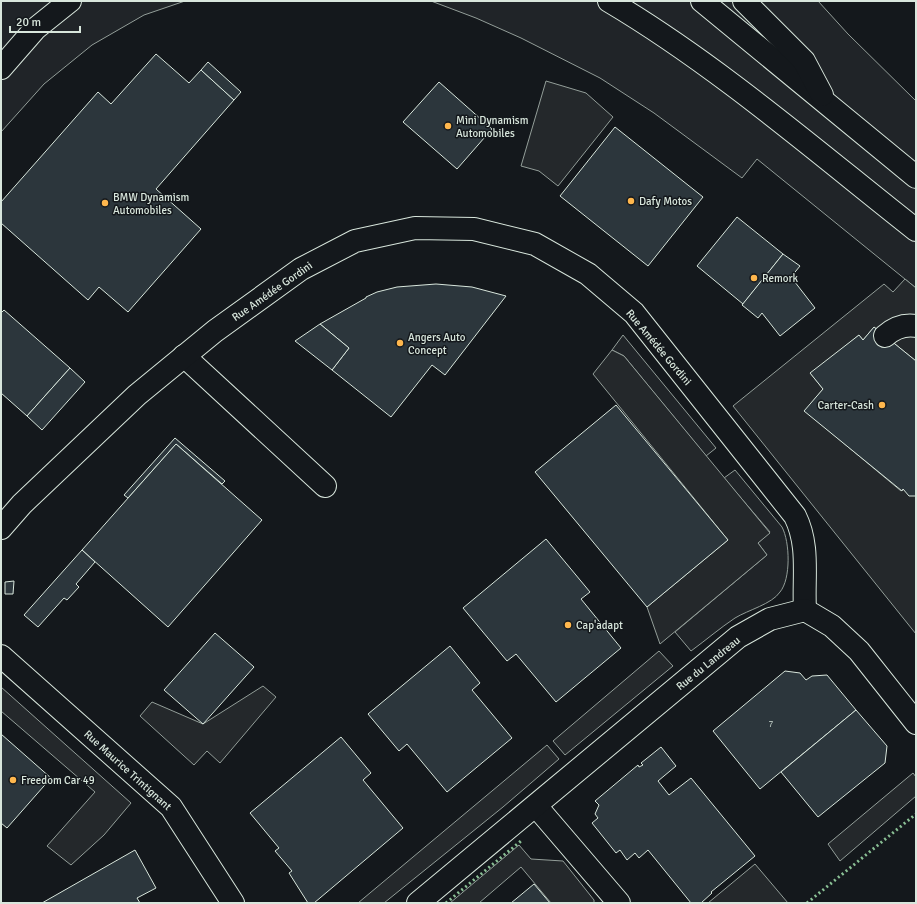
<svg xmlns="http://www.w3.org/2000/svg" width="917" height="904" font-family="Signika,sans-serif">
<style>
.green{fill:#202428;stroke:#939e99}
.parking{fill:#24282b;stroke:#939e99}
.building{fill:#2c363c;stroke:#d8e6dc}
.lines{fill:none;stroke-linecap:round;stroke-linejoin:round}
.minor-casing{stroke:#d8e6dc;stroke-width:24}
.highway-casing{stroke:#d8e6dc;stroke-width:24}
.minor{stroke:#14181c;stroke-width:22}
.highway{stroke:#14181c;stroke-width:22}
.hedge{stroke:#8ac095;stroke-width:3;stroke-dasharray:2 3;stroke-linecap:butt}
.poi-dot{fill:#ffb74d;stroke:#14181c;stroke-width:1.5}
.labels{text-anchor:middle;stroke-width:3;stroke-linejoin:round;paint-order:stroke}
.number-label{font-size:9px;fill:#adbab4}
.poi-label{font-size:11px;fill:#d8e6dc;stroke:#14181c;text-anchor:start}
.street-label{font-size:11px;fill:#d8e6dc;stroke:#14181c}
</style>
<rect width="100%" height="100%" fill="#14181c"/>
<!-- green -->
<g class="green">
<polygon points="1,1 185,1 144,15 92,45 44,84 1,132"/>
<polygon points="431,1 818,1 848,34 916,101 916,288 757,159 742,178 654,113 600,78 521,38 476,18"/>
<polygon points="623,335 716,448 706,456 624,356 612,350"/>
<path d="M735 470 782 527C790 542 791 579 780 592 772 604 748 610 735 618 720 628 706 640 691 651L675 632 767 555 758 543 770 532 724 478Z"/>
</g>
<!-- parking -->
<g class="parking">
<polygon points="546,81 586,93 613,117 558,186 539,171 521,166"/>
<polygon points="905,279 916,288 916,361 874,327 863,340 859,335 811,374 823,389 805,411 901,491 903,489 916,496 916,634 733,406 884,284 893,292"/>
<polygon points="612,350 624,356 770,533 758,543 767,555 660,644 647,607 728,540 593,374"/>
<polygon points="659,651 673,666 565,755 553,741"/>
<polygon points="263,686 276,697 220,763 207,751 194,765 140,716 152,702 203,724"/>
<polygon points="1,687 131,803 104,835 71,865 47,846 95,792 1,711"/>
<polygon points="547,745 559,759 503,807 384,903 358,903"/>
<polygon points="913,773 916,777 916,796 840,861 828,844"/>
<polygon points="519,845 531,859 563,861 594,900 594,903 551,903 521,867 479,903 450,903"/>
<polygon points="755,864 788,903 708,903"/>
</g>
<!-- building -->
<g class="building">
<polygon points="156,54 189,83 201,70 234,100 156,189 201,229 128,312 99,287 88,300 1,223 1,202 98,92 111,104"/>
<polygon points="208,62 241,92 234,100 201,70"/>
<polygon points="439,82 492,129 457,169 403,122"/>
<polygon points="615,127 703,197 648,266 560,196"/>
<polygon points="737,217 783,254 743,304 697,266"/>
<polygon points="783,254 800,266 791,277 815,308 780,336 762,313 758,318 742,305"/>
<polygon points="436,284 472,287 506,296 445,375 432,365 391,417 332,370 349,348 320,324 366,298 366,297 377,292 397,287"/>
<polygon points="4,310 70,368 27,416 1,393 1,313"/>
<polygon points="320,324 349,348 332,370 295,341"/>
<polygon points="874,327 916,361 916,496 909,496 903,489 902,491 804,411 823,389 810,373 859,335 863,340"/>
<polygon points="70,368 85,382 42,430 27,416"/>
<polygon points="616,405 728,540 647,607 535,472"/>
<polygon points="175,438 225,481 222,484 176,444 128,498 124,495"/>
<polygon points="176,444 262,520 168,627 82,550"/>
<polygon points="546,539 590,592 581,599 621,648 556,702 516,654 507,661 463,608"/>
<polygon points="82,550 95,562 76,584 79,587 67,600 64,598 38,627 24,615"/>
<polygon points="14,581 13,594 5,594 5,582"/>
<polygon points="215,633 254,667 203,724 164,690"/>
<polygon points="450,646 480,683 472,690 512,738 447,792 407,744 399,751 368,714"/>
<polygon points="785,671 800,673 806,680 812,676 827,675 856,710 760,789 713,731"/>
<polygon points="856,710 887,746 885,763 818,817 781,772"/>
<polygon points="1,734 51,778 7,828 1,823"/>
<polygon points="341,737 371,773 363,780 403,828 314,903 308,903 289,873 292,871 275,851 279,848 250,813"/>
<polygon points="661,747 676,766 658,781 669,795 691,778 755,856 711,892 712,893 701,903 691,903 648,850 639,858 635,853 627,860 620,850 616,853 592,823 598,818 595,814 599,805 595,801 638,765 639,767 643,765 641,763"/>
<polygon points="135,850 156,888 137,898 140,903 42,903"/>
<polygon points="534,884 550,903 511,903"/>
</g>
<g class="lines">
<defs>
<g id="minor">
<path d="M885 336C894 328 904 324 916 326"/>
<polyline points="184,356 325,486"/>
<path d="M1 528 22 504 137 395 215 331 301 269 355 241 415 228 474 229 535 244 588 274 634 313 795 516C810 546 803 578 805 610"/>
<polyline points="1,656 171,807 233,903"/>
<polyline points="536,806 619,903"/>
<polyline points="418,903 738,637 770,619 805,610 832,626 859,651 916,723"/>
</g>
<g id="highway">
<path d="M609 1C717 65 817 152 916 230"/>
<polyline points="702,1 916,177"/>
<polyline points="744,1 804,61 822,95"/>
<polyline points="1,68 35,29 70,1"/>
</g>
</defs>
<!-- minor casing -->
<use href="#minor" class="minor-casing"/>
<!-- highway casing -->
<use href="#highway" class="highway-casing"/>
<!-- minor -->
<use href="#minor" class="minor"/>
<!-- highway -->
<use href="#highway" class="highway"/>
<!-- hedge -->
<g class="hedge">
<polyline points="446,903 521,841"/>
<polyline points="807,903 916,814"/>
</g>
</g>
<!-- markers -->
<g class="poi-dot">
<circle cx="448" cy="126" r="4"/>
<circle cx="631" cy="201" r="4"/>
<circle cx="105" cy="203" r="4"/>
<circle cx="754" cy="278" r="4"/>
<circle cx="400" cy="343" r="4"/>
<circle cx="882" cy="405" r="4"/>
<circle cx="568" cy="625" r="4"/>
<circle cx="13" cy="780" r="4"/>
</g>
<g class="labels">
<!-- number labels -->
<g class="number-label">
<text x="771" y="727">7</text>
</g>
<!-- poi labels -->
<g class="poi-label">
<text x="456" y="124">Mini Dynamism<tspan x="456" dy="13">Automobiles</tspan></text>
<text x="113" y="201">BMW Dynamism<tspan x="113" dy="13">Automobiles</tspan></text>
<text x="639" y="205">Dafy Motos</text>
<text x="762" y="282">Remork</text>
<text x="408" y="341">Angers Auto<tspan x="408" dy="13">Concept</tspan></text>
<text x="874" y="409" text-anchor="end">Carter-Cash</text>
<text x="576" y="629">Cap'adapt</text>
<text x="21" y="784">Freedom Car 49</text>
</g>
<!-- street labels -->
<g class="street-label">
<text transform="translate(272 291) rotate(-35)" y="4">Rue Amédée Gordini</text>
<text transform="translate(659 347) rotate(50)" y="4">Rue Amédée Gordini</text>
<text transform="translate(708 663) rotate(-39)" y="4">Rue du Landreau</text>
<text transform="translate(128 770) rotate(42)" y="4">Rue Maurice Trintignant</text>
</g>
</g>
<!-- border -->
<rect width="917" height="904" fill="none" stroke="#d8e6dc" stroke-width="4"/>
<!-- scale -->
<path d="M10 26v6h70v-6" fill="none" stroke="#d8e6dc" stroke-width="2"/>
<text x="16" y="26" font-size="12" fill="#d8e6dc" stroke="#14181c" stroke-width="3" paint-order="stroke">20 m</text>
</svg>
